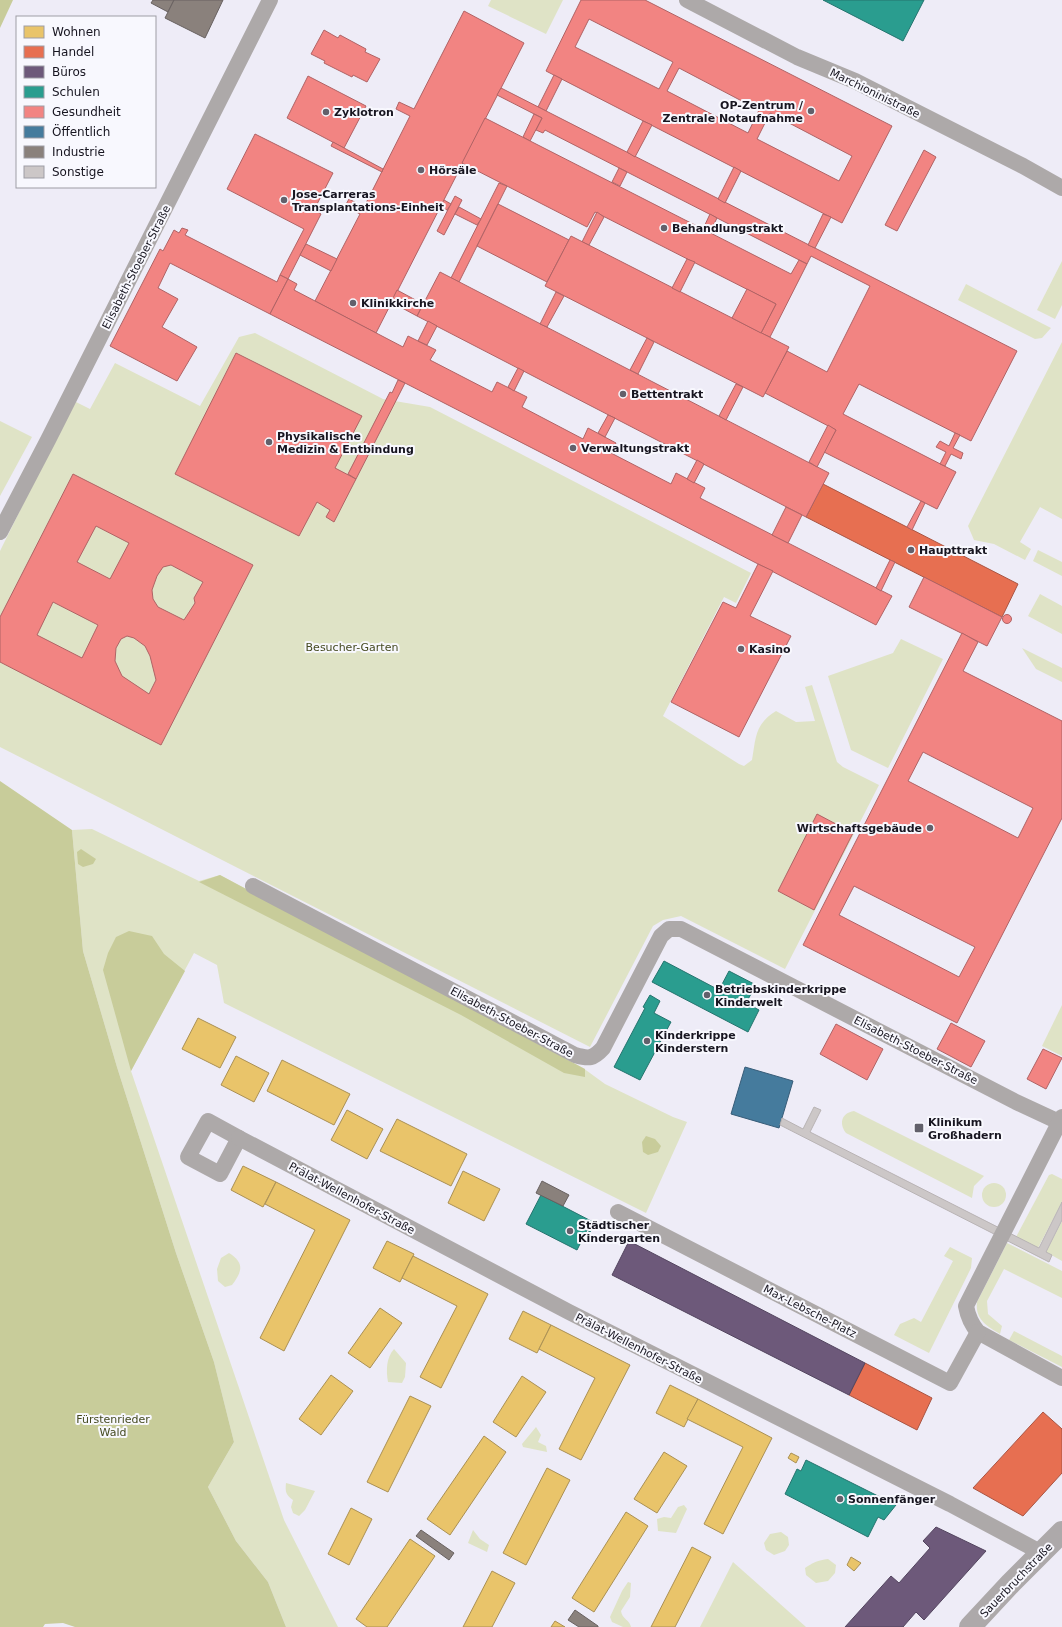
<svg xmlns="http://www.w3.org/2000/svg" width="1062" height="1627" font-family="'DejaVu Sans',sans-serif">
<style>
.green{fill:#dfe3c6}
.forest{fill:#c8cc9a}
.homes{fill:#e9c46a;stroke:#aa9054}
.shops{fill:#e76f51;stroke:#a95442}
.offices{fill:#6d597a;stroke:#53455f}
.schools{fill:#2a9d8f;stroke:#24746e}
.health{fill:#f28482;stroke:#b06365;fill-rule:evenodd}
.public{fill:#457b9d;stroke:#375c78}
.industry{fill:#8a817c;stroke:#686160}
.building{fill:#ccc7c7;stroke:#b8b3b4}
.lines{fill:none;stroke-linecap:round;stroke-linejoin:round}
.street{stroke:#ada9a9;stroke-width:16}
.secondary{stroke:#ada9aa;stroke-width:22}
.poi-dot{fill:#62606b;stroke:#f8f8fe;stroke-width:1.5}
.labels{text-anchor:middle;stroke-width:4;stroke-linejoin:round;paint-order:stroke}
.street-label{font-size:11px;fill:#171520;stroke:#f8f8fe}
.poi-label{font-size:11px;font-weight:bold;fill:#171520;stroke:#f8f8fe;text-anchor:start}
.park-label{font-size:11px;fill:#454a20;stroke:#f8f8fe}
</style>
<rect width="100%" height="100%" fill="#eeecf7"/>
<!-- green -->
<g class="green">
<polygon points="491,0 563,0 546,34 488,6"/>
<polygon points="1062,261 1062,305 1055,319 1037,310"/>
<polygon points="966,284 1051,328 1042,338 1035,339 958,300"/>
<path d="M255 333 383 399 430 407 751 573 736 603 724 597 663 716 739 764 744 766 752 760C756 737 755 724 776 711L796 722 815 721 805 687 812 685 837 762 843 767 879 785 785 969 681 916 663 920 653 926 590 1047 0 747V551L59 432 76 402 90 409 115 363 200 406 239 337Z"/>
<polygon points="1062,342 1062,519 1040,507 1020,542 1031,549 1025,560 994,544 974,540 968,526"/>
<polygon points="0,421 32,437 0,496"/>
<polygon points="1038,550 1062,562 1062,576 1033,561"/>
<polygon points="1040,594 1062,606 1062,634 1028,616"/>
<polygon points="901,639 943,659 888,768 851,750 828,676 893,653"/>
<polygon points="1022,648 1062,668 1062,682 1036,669"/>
<polygon points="92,829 199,881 220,875 583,1068 605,1084 673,1117 687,1122 646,1213 224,1003 217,965 194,953 131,1071 284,1520 338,1627 286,1627 268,1582 236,1541 208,1487 234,1442 214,1362 176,1253 117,1067 83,951 72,830"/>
<polygon points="1062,1005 1062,1056 1042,1046"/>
<path d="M854 1111 984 1176 974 1186 972 1198 846 1133C839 1124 841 1113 854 1111Z"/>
<polygon points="1052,1174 1062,1179 1062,1202 1038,1248 1016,1237 1049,1175"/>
<circle cx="994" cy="1195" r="12"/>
<polygon points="1062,1221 1062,1261 1046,1252"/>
<path d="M1007 1243 1062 1271V1298L1004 1269 987 1301 988 1314 1002 1326 1000 1334C987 1326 975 1320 977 1302Z"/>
<polygon points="950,1247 972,1258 971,1268 929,1353 894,1335 900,1324 914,1318 921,1322 953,1261 944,1256"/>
<path d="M229 1253C245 1263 242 1272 232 1285L225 1287 218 1281 217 1269 221 1258Z"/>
<polygon points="1014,1331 1062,1356 1062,1367 1009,1340"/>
<path d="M394 1349 406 1363 405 1377 402 1383 388 1382C386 1371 386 1358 394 1349Z"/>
<polygon points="536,1427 541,1435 538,1442 546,1446 547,1452 523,1447 522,1444"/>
<path d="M286 1483 315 1491 305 1510 299 1516 293 1513 291 1507 293 1500C286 1495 285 1492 286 1483Z"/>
<polygon points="684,1505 687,1509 676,1533 658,1531 657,1519 664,1517 671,1518 678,1507"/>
<polygon points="473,1530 480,1539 489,1545 487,1552 468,1543"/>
<polygon points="781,1532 788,1537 789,1545 785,1551 774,1555 766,1550 764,1543 770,1534"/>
<path d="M828 1559 836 1565 835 1573 828 1581 816 1583 806 1575 805 1568C812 1563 818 1560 828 1559Z"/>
<polygon points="733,1562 806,1627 700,1627"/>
<path d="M628 1582 631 1583 630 1597 621 1611C622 1619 630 1620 631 1627H623L612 1622 610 1617 622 1591Z"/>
</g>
<!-- forest -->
<g class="forest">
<polygon points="0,0 13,0 0,28"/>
<polygon points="0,781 72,830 83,951 117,1067 176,1253 214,1362 234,1442 208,1487 236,1541 268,1582 286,1627 75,1627 63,1623 45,1624 43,1627 0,1627"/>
<polygon points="81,849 96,859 93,864 83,867 78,864 77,852"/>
<polygon points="220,875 583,1068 585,1069 585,1077 564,1073 461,1015 199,882"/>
<polygon points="129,931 152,936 164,954 185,971 131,1071 103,970 108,953 116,937"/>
<polygon points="646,1136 655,1139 661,1146 658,1152 648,1155 643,1152 642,1142"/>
</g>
<!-- homes -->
<g class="homes">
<polygon points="198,1018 236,1037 220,1068 182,1049"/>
<polygon points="236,1056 269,1073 254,1102 221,1085"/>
<polygon points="282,1060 350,1094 334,1125 267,1091"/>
<polygon points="347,1110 383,1129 367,1159 331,1140"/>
<polygon points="397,1119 467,1154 451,1186 380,1151"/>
<polygon points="243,1166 276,1182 263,1207 231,1190"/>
<polygon points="463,1171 500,1189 484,1221 448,1203"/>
<polygon points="276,1182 350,1220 284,1351 260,1338 315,1230 265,1204"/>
<polygon points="387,1241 414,1254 400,1282 373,1268"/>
<polygon points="413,1256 488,1294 441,1388 420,1377 457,1306 402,1278"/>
<polygon points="380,1308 402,1323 370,1368 348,1353"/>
<polygon points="523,1311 551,1325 537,1353 509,1339"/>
<polygon points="551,1325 630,1365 581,1460 559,1449 595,1378 539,1349"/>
<polygon points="331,1375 353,1391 321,1435 299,1419"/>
<polygon points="522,1376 546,1392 516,1437 493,1422"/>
<polygon points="670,1385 698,1399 684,1427 656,1413"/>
<polygon points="410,1396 431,1406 388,1492 367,1482"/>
<polygon points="698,1399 772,1438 723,1534 704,1524 743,1447 687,1419"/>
<polygon points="484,1436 506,1452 450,1535 427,1519"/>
<polygon points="664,1452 687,1466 657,1513 634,1499"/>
<polygon points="791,1453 799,1457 796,1463 788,1458"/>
<polygon points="547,1468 570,1480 526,1565 503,1553"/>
<polygon points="351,1508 372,1519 349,1565 328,1554"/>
<polygon points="626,1512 648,1526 594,1612 572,1598"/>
<polygon points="410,1539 435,1556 387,1627 367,1627 356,1619"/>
<polygon points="692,1547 711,1557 675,1627 651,1627"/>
<polygon points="851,1557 861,1563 854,1571 847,1565"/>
<polygon points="492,1571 515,1583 505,1602 492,1627 463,1627"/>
<polygon points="555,1621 565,1627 551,1627"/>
</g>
<!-- shops -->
<g class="shops">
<polygon points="823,484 1018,584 1002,617 806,517"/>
<polygon points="865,1363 932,1398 917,1430 849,1395"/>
<polygon points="1043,1412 1062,1429 1062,1473 1023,1516 973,1488"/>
</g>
<!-- offices -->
<g class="offices">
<polygon points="629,1241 865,1363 849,1395 612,1275"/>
<polygon points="936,1527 986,1551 924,1620 916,1612 903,1627 845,1627 891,1576 899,1583 930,1548 923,1541"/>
</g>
<!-- schools -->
<g class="schools">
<polygon points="823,0 924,0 903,41"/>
<polygon points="664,961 719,990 729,971 756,985 746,1003 759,1010 748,1032 652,982"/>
<polygon points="650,995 660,1001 654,1013 671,1022 640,1080 614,1067 645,1008 643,1007"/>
<polygon points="541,1195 595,1223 590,1232 587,1230 577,1250 526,1224"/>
<polygon points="806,1460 896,1505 884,1520 878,1517 868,1537 785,1494 797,1469 801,1471"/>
</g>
<!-- health -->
<g class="health">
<path d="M581 0H645L892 126 842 223 546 71ZM589 19 673 62 659 89 575 47ZM679 68 759 110 748 133 667 91ZM770 113 852 156 839 181 757 139Z"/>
<polygon points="464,11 524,43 376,333 315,301 360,214 345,206 349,199 364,207 410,116 396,109 399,102 414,109"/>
<polygon points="324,30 338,38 340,35 366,49 365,52 380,59 367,82 353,75 352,77 324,63 325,61 311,54"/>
<polygon points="554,75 562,79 546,111 538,107"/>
<polygon points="308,76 366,106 344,148 287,118"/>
<polygon points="501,88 1017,351 971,441 859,384 843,414 956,472 937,509 824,452 836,430 765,393 787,351 827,372 870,286 811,256 807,264 545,130 543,133 536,130 542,118 497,95"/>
<polygon points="534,114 542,118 530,141 523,137"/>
<polygon points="485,118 791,274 799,260 807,264 770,337 761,333 776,304 595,212 587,227 462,163"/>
<polygon points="643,121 652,125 635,157 627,152"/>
<polygon points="255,134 333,173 314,210 321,214 288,279 280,275 304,229 227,189"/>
<polygon points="333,142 383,169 382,172 331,146"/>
<polygon points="924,150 936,157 897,231 885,225"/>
<polygon points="734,167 741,171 725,203 718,199"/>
<polygon points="619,168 627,172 620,186 612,182"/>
<polygon points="499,183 507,186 459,282 451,278"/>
<polygon points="455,196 462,200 444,235 437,231"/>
<polygon points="444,200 451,204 447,210 440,207"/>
<polygon points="498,204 569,240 547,282 477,246"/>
<polygon points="459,207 481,219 477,225 455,214"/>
<polygon points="597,212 604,217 589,245 582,242"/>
<polygon points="710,214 717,218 710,232 703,229"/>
<polygon points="823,214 831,217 815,248 808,245"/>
<polygon points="182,228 188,230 185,235 277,282 280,275 288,279 270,314 170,263 158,288 178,299 162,327 197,347 177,381 110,346 160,249 163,251 174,230 179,233"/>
<polygon points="571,236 789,347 763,397 545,286"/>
<polygon points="306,244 337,259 331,271 300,255"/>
<polygon points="687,259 695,262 680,292 672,288"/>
<polygon points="440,272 829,473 806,517 417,316"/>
<polygon points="288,279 297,284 294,290 403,347 408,336 436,350 430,360 492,392 497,382 527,397 522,407 583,439 588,428 616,443 611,453 671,484 676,473 705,488 700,498 892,596 876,625 671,519 270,314"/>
<polygon points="747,289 776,304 761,333 732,318"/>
<polygon points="397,290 423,304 417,316 391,302"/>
<polygon points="556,292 564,296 547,327 540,324"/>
<polygon points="428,321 437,326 427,345 418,341"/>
<polygon points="647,338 654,342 638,374 630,370"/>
<polygon points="236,353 362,416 335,468 356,479 334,522 326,517 330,510 317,502 299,536 175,474"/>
<polygon points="518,368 524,371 514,391 508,387"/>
<polygon points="398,380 405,383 356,479 348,474 390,392 392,393"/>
<polygon points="736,384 743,387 726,420 719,416"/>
<polygon points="608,415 615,418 605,437 598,433"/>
<polygon points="828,425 836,430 817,467 809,462"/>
<polygon points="955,433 960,435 953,448 963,453 961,459 951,454 945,466 940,464 946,452 936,447 940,441 949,446"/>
<polygon points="697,460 704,464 694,483 687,479"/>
<path d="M73 474 253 565 161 745 0 662V617ZM96 526 129 543 110 579 77 562ZM171 565 203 582 194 598 195 603 184 620 158 607 153 599 152 590 157 576 163 567ZM53 602 98 625 82 658 37 635ZM127 636 134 638 145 646 150 656 156 680 149 694 122 676 115 661 116 648 121 639Z"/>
<polygon points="921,501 925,503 912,530 907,527"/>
<polygon points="786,507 802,515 788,543 772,535"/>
<polygon points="890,560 895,562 881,591 876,588"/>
<polygon points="758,564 773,571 750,616 791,636 739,737 671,702 723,602 736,608"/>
<polygon points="924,577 1002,617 987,646 909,607"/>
<circle cx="1007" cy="619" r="4.5"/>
<path d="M962 633 978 642 963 671 1062 721V818L957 1023 803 945ZM923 752 1033 808 1018 838 908 781ZM854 886 975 947 959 977 839 915Z"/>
<polygon points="817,814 853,833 814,910 778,891"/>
<polygon points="951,1023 985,1041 971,1067 937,1049"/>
<polygon points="836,1024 883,1049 867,1080 820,1054"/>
<polygon points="1043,1049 1062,1058 1046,1089 1027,1079"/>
</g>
<!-- public -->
<polygon class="public" points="745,1067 793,1081 779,1128 731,1114"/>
<!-- industry -->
<g class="industry">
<polygon points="153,0 174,0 168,12 151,3"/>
<polygon points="174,0 223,0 205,38 165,18"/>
<polygon points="542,1181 569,1195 563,1206 536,1193"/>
<polygon points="421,1530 454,1553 449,1560 416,1536"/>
<polygon points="575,1610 598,1626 598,1627 579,1627 568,1620"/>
</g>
<!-- building -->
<polygon class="building" points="814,1107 821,1110 810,1132 1039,1248 1062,1202 1062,1220 1046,1252 1052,1255 1049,1262 780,1125 782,1118 803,1129"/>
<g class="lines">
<!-- street -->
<g class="street">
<polyline points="687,0 797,57 855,81 1023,166 1062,188"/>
<polyline points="0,532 48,440 270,0"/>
<path d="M253 886 575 1055C589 1059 593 1059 603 1048L661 936 669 929H681L1016 1102 1059 1122"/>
<path d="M1062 1117 966 1306C968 1317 971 1324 978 1332L1062 1378"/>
<polygon points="208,1121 239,1138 220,1174 188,1157"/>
<polyline points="239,1138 569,1312 950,1504 1042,1553"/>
<polyline points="618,1212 950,1383 978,1332"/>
</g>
<!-- secondary -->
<polyline class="secondary" points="970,1627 1011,1583 1062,1532"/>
</g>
<!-- markers -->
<g class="poi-dot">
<circle cx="811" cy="111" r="4"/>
<circle cx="326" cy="112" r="4"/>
<circle cx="421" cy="170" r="4"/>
<circle cx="284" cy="200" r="4"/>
<circle cx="664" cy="228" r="4"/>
<circle cx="353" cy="303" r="4"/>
<circle cx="623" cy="394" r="4"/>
<circle cx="269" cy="442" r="4"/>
<circle cx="573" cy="448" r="4"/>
<circle cx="911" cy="550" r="4"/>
<circle cx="741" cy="649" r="4"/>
<circle cx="930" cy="828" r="4"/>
<circle cx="707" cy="995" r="4"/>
<circle cx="647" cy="1041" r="4"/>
<rect x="914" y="1123" width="10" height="10" rx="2"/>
<circle cx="570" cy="1231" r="4"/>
<circle cx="840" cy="1499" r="4"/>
</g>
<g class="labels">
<!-- street labels -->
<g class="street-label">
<text transform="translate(875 93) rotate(26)" y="4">Marchioninistraße</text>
<text transform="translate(136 267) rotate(-63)" y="4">Elisabeth-Stoeber-Straße</text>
<text transform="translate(512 1022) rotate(28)" y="4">Elisabeth-Stoeber-Straße</text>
<text transform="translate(916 1050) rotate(27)" y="4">Elisabeth-Stoeber-Straße</text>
<text transform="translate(352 1198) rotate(28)" y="4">Prälat-Wellenhofer-Straße</text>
<text transform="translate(810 1311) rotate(27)" y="4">Max-Lebsche-Platz</text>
<text transform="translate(639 1348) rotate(27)" y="4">Prälat-Wellenhofer-Straße</text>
<text transform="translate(1016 1580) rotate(-46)" y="4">Sauerbruchstraße</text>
</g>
<!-- poi labels -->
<g class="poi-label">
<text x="803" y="109" text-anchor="end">OP-Zentrum /<tspan x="803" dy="13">Zentrale Notaufnahme</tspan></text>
<text x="334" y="116">Zyklotron</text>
<text x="429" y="174">Hörsäle</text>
<text x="292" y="198">Jose-Carreras<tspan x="292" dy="13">Transplantations-Einheit</tspan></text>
<text x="672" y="232">Behandlungstrakt</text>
<text x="361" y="307">Klinikkirche</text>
<text x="631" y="398">Bettentrakt</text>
<text x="277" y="440">Physikalische<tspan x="277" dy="13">Medizin &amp; Entbindung</tspan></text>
<text x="581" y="452">Verwaltungstrakt</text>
<text x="919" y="554">Haupttrakt</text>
<text x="749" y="653">Kasino</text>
<text x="922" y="832" text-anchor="end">Wirtschaftsgebäude</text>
<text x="715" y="993">Betriebskinderkrippe<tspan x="715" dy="13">Kinderwelt</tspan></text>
<text x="655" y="1039">Kinderkrippe<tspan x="655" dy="13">Kinderstern</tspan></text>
<text x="928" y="1126">Klinikum<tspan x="928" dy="13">Großhadern</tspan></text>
<text x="578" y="1229">Städtischer<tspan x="578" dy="13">Kindergarten</tspan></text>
<text x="848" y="1503">Sonnenfänger</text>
</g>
<!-- park labels -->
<g class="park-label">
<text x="352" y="651">Besucher-Garten</text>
<text x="113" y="1423">Fürstenrieder<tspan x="113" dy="13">Wald</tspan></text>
</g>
</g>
<!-- legend -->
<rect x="16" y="16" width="140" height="172" fill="#f8f8fe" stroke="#9e9da5"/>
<rect x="24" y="26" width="20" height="12" fill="#e9c46a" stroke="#9e9da5"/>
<text x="52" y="36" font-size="12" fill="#171520">Wohnen</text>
<rect x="24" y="46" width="20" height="12" fill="#e76f51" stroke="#9e9da5"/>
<text x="52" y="56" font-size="12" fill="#171520">Handel</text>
<rect x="24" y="66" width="20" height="12" fill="#6d597a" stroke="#9e9da5"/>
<text x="52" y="76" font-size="12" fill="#171520">Büros</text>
<rect x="24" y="86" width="20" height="12" fill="#2a9d8f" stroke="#9e9da5"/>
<text x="52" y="96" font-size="12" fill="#171520">Schulen</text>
<rect x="24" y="106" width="20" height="12" fill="#f28482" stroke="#9e9da5"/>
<text x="52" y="116" font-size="12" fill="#171520">Gesundheit</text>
<rect x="24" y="126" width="20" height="12" fill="#457b9d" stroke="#9e9da5"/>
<text x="52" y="136" font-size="12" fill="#171520">Öffentlich</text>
<rect x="24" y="146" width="20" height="12" fill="#8a817c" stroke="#9e9da5"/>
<text x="52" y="156" font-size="12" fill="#171520">Industrie</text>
<rect x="24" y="166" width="20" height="12" fill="#ccc7c7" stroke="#9e9da5"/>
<text x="52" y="176" font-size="12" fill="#171520">Sonstige</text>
</svg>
